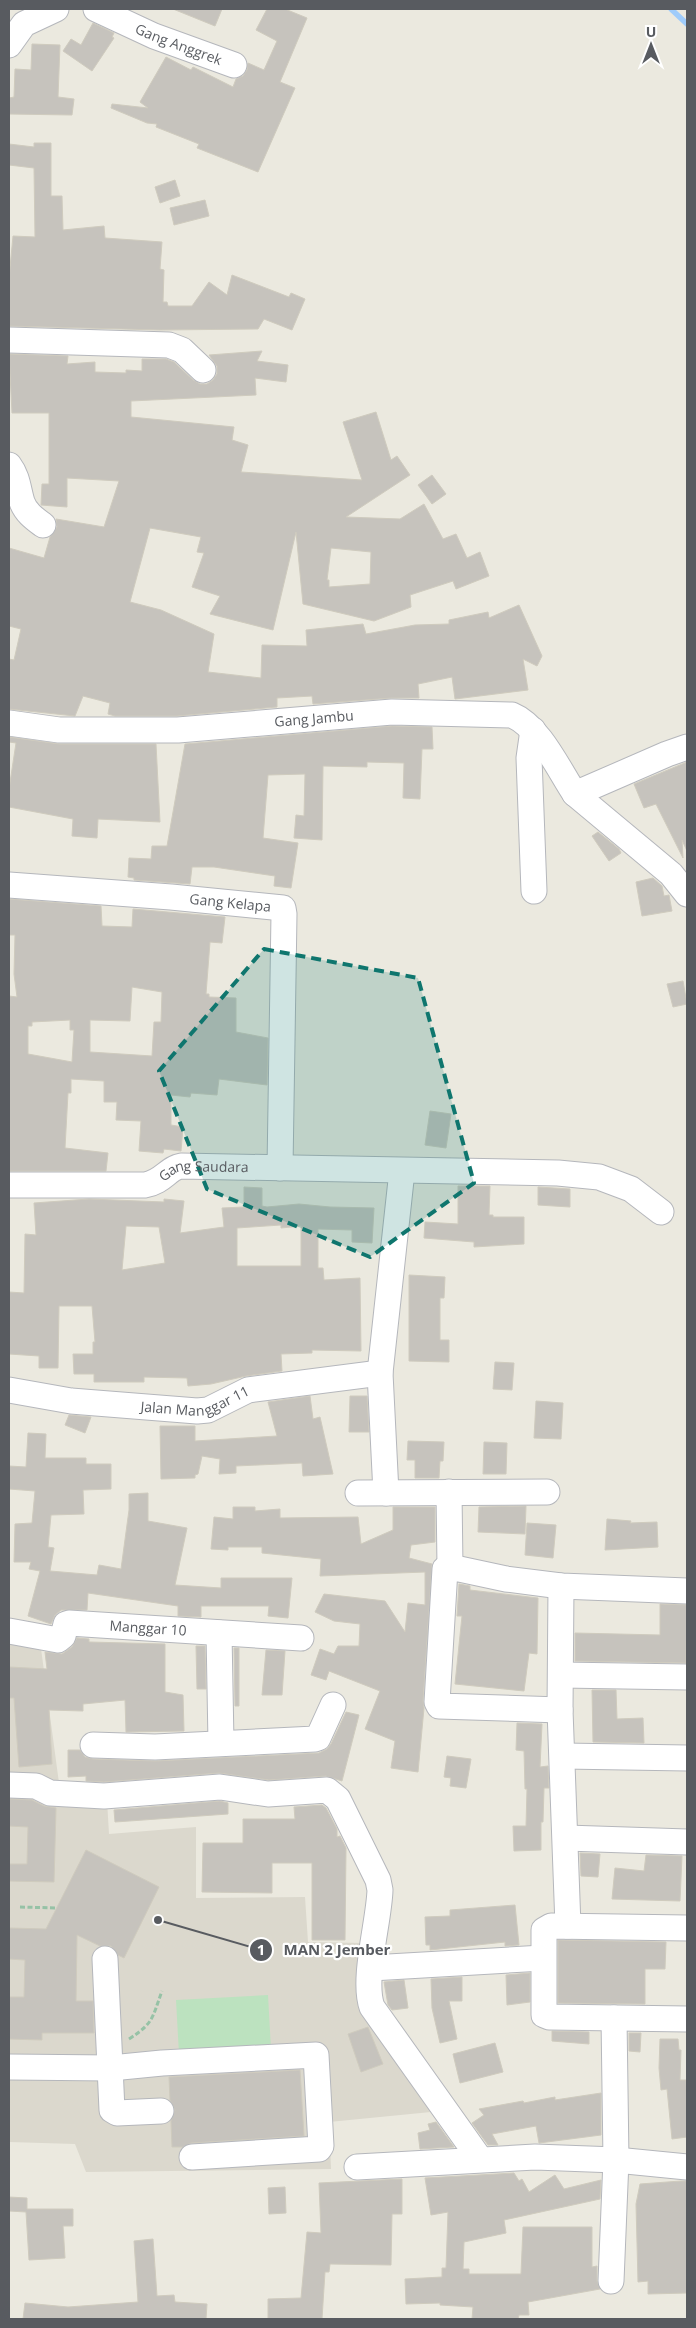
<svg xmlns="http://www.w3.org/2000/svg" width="696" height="2328" font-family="'Open Sans',sans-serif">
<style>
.education{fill:#dbd8cd}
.green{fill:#bce2bf}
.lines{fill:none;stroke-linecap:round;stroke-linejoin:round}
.stream{stroke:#9fccfb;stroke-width:5.5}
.building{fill:#c6c3bd;stroke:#cfcbbe;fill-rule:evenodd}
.minor-casing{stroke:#b5b7bc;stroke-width:27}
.path{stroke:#96c2a6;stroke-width:3;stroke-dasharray:5 2.5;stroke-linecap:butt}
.minor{stroke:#fff;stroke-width:25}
.marked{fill:#0f766e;fill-opacity:0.2;stroke:#0f766e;stroke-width:4;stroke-dasharray:10 6;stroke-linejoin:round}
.labels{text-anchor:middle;stroke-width:4.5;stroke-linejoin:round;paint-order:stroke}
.street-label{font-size:14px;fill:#585b60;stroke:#fff}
.leader{fill:none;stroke:#585b60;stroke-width:2}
.callout-dot{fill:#585b60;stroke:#fff;stroke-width:2}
.mark-label{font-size:15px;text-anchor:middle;font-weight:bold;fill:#fff}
.callout-label{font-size:15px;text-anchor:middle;font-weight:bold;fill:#585b60;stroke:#fff;stroke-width:4.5;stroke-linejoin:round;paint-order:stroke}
</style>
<rect width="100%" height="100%" fill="#ebe9df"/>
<!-- education -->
<polygon class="education" points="9,1636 40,1641 61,1798 107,1800 109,1834 196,1827 196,1898 305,1897 308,1942 363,1943 358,2002 431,2112 329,2122 331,2169 86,2172 75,2144 9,2142"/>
<!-- green -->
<polygon class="green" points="268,1995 271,2049 179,2054 176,2000"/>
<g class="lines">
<!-- stream -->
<polyline class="stream" points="671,9 687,24"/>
</g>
<!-- building -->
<g class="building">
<polygon points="173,9 222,9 215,26"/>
<polygon points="267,9 285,9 307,18 280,82 295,88 258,172 197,148 199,144 156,127 157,124 147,123 111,108 112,104 148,108 140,102 166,57 191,70 193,67 233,87 236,79 243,76 247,70 248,63 264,70 277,41 256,30"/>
<polygon points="93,23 114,33 112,37 114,38 92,71 63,51 71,39 81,45"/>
<polygon points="32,44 60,45 58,97 74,99 72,115 9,114 9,98 14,97 15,69 31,70"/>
<polygon points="34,143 51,143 51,196 62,196 63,230 104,226 105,238 162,242 160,269 164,270 163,302 167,302 168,306 192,306 209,282 227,295 232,275 289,297 291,293 305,299 292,330 264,319 258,329 160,330 9,326 9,278 13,236 35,237 34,168 9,165 9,144 34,147"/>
<polygon points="175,180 180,196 160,203 155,187"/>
<polygon points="205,200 209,216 174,225 170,208"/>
<path d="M262 351 257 361 288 365 286 382 255 378 256 395 131 401V417L234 427 232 440 248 445 241 472 362 480 343 422 376 412 391 460 397 456 410 475 346 517 400 519 424 504 443 539 456 534 467 558 480 552 489 576 456 589 453 581 410 595 411 607 374 621 303 604 296 532 273 630 210 614 220 596 192 587 204 553 197 552 201 537 150 528 130 602 161 610 214 634 208 672 261 678 262 645 307 646 306 630 363 624 366 634 415 625 449 624V620L488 612 489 618 519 605 542 656 537 666 523 659 528 690 455 699 452 677 418 684 419 698H391L313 704 312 696 277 698V707L177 716H115L108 714 110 703 83 696 75 716 9 709V659L14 660 21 629 9 626V548L44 558 50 537 57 527 56 519 104 527 119 481 67 478V507L41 505 42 484H49V413H12L9 354 68 356 67 364 95 362V372L126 373V370L142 371V359H166L174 362 193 380 200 384H207L213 380 217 374V366L209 355ZM331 548 371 552 370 584 329 587V580H327Z"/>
<polygon points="432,475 446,494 432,504 418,485"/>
<polygon points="392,726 432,727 433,749 422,749 420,799 403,798 404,763 367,762 367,767 323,766 322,840 294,838 296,815 304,816 305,774 268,775 263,838 298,843 291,888 274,886 275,876 214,867 192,867 190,884 134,880 134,878 128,877 129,858 151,859 152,846 167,846 185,744"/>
<polygon points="9,737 59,744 156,744 160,822 98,819 97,838 72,836 73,819 9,807 9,789 16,743 9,742"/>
<polygon points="687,762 687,851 682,840 683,858 656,804 644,808 634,784"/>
<polygon points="598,832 619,849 621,853 609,861 592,836"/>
<polygon points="653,878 662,886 664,896 669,895 672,911 642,916 636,882"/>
<path d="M9 899 101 906 102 926 132 927 133 909 225 917 222 943 210 942 206 994H209V997L236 998V1032L268 1038 267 1085 219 1079 217 1095 191 1093 190 1097 171 1095V1125L183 1127 181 1151 164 1149 163 1153 139 1151 141 1121 116 1120 117 1102H104V1081L71 1079V1093H68L65 1148 108 1153 106 1171H9V996L17 997 14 974 15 935H9ZM132 987 162 992 161 1022H154L152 1056 90 1052V1020L130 1021ZM70 1020V1030H74L72 1062 28 1054V1026H32V1022Z"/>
<polygon points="683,981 687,1004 673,1007 667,984"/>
<polygon points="430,1111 451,1114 446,1148 425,1145"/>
<polygon points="458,1186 490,1186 489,1215 493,1215 493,1217 524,1217 524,1244 474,1247 474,1242 424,1238 425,1222 458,1224"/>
<path d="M244 1187 262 1188V1206L267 1207 299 1204 330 1207 374 1208 372 1243 352 1242V1230L318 1229V1268H323L324 1280 360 1278 361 1351 312 1350V1353L281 1354 282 1371 246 1376 211 1384 188 1386 187 1378 144 1377V1382H94V1374H74L73 1354H93V1342H95L92 1306H59L58 1368H39V1356L9 1354V1292L24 1293 25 1234 36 1235 34 1203 89 1199 164 1202V1199L184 1201 180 1233 224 1227 222 1208 244 1207ZM281 1225V1228L301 1226V1266H237V1228ZM126 1226 159 1227 165 1263 122 1270Z"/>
<polygon points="538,1187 570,1189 570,1207 538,1205"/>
<polygon points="409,1275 445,1277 444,1298 440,1298 440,1340 449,1340 449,1362 409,1361"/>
<polygon points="495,1362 514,1363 512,1390 493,1389"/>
<polygon points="310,1396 313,1419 320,1417 333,1474 303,1476 302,1463 236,1466 236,1473 219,1474 220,1459 202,1456 198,1474 195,1475 195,1478 161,1479 160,1426 195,1426 195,1441 277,1436 268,1402"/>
<polygon points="350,1396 367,1396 369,1432 349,1432"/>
<polygon points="536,1401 563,1403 561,1439 534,1438"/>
<polygon points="69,1415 91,1417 85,1433 65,1425"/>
<polygon points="28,1433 46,1434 45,1458 86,1458 86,1464 111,1464 111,1489 83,1490 84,1514 51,1515 48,1547 54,1548 50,1571 97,1575 99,1565 121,1569 129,1510 129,1494 148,1493 148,1521 187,1528 175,1585 221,1588 221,1578 292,1578 288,1618 268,1616 269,1606 201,1606 201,1617 178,1616 178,1606 88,1593 87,1610 61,1610 55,1615 51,1624 28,1616 40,1571 29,1569 31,1562 14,1562 15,1524 32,1523 35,1491 9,1489 9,1466 26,1467"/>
<polygon points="408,1441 444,1442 443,1461 440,1461 439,1478 415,1478 415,1460 407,1460"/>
<polygon points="484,1442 507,1443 506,1474 483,1474"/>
<polygon points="526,1506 525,1534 478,1532 479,1507"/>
<polygon points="233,1507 255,1507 255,1511 280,1509 280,1518 358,1517 361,1544 393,1530 393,1507 435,1507 435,1542 411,1545 409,1558 432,1564 423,1701 424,1708 418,1772 391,1768 395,1741 365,1729 380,1691 329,1671 326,1680 311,1675 320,1649 334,1654 338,1646 359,1646 360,1624 334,1621 315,1612 324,1594 385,1601 405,1632 408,1603 425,1605 425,1572 320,1576 321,1559 262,1553 262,1547 228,1547 228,1550 211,1549 214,1517 233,1519"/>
<polygon points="607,1519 631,1521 630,1523 657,1522 658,1547 605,1550"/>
<polygon points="527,1523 556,1525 553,1558 525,1555"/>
<polygon points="459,1584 470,1586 470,1590 538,1598 537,1654 529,1653 524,1691 455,1684 462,1616 457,1616"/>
<polygon points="660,1604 687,1605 686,1663 575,1661 575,1633 660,1635"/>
<polygon points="77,1638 89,1639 89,1642 165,1644 165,1692 183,1695 184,1731 126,1732 125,1700 83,1704 83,1711 49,1710 52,1764 19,1767 14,1698 9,1698 9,1667 47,1669 45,1652 62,1654 72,1647"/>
<polygon points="196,1646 205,1646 206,1689 197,1689"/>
<polygon points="234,1648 239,1648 239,1706 235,1706"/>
<polygon points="266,1650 285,1651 282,1695 262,1695"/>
<polygon points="592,1690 616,1690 617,1719 643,1718 644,1743 593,1742"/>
<polygon points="346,1712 359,1715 342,1781 326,1776 269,1780 219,1773 104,1782 86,1781 86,1776 68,1777 68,1750 80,1750 85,1757 93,1759 155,1761 319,1753 327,1749 331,1744"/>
<polygon points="517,1723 542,1724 540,1767 548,1766 549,1788 544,1788 543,1822 541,1822 541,1850 514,1851 513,1826 526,1826 527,1789 525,1789 524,1751 516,1750"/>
<polygon points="447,1756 471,1759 466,1788 450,1786 451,1778 444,1777"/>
<polygon points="9,1799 32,1800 44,1806 56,1808 54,1882 9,1881 9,1864 27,1864 28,1827 9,1826"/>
<polygon points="220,1801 228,1803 228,1814 115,1822 114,1810"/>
<polygon points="322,1805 326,1808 337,1829 337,1837 340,1836 346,1848 345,1940 312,1940 312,1863 272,1863 272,1893 202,1892 203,1843 243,1843 243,1819 295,1819 294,1807"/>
<polygon points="86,1850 159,1887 124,1958 118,1955 111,1946 100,1946 77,1935 76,2001 93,2001 94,2033 42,2033 42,2040 9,2039 9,1997 24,1997 25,1960 9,1959 9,1928 46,1929"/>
<polygon points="580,1853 600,1854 598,1877 581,1876"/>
<polygon points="646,1855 682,1856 680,1901 612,1899 615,1868 644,1871"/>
<polygon points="515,1905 519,1945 505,1946 505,1942 430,1950 430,1945 426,1945 425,1917 450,1916 450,1910"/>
<polygon points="558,1940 666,1942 665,1969 645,1969 645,2004 558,2003"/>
<polygon points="530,1973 530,2002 507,2005 506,1975"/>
<polygon points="462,1977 462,2001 449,2001 457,2039 440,2043 432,2008 431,1979"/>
<polygon points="404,1980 408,2008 392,2010 388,2005 384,1982"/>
<polygon points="368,2027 383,2064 361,2072 348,2034"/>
<polygon points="552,2031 589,2032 589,2044 552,2041"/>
<polygon points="629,2033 641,2033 640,2052 629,2051"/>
<polygon points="660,2039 678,2039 679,2050 681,2050 680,2080 686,2080 687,2095 687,2137 672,2139 667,2089 661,2090 659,2068"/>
<polygon points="495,2043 503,2072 460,2083 453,2054"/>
<polygon points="300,2070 304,2136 191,2143 183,2147 172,2147 171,2121 175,2110 170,2100 169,2077"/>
<polygon points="601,2093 601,2135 539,2143 536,2126 492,2134 498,2145 488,2145 472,2123 484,2115 479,2109 523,2101 524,2103 555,2097 555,2100"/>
<polygon points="436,2122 454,2147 420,2149 418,2133 430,2130 428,2124"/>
<polygon points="514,2173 519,2181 522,2179 529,2192 555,2175 564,2189 601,2180 600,2199 504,2220 506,2233 464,2242 463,2269 469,2269 469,2274 521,2274 523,2227 592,2227 592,2267 597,2266 597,2281 600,2289 528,2302 529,2315 519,2315 518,2319 472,2319 473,2307 440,2305 440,2303 406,2304 405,2279 442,2277 442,2268 446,2268 448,2212 431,2215 425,2178"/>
<polygon points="402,2179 402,2214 392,2214 391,2265 330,2264 329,2272 325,2272 322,2319 268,2319 268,2299 301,2298 307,2232 321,2233 319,2183"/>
<polygon points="681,2181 687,2181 687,2293 648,2294 648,2281 638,2282 636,2204 640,2184"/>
<polygon points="285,2187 286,2213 269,2214 268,2188"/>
<polygon points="9,2197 27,2198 27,2209 73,2209 73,2226 63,2226 65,2258 29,2260 26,2212 9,2211"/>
<polygon points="153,2239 157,2296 174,2295 175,2302 207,2304 206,2319 23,2319 25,2303 68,2307 138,2302 134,2241"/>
</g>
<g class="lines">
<defs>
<g id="minor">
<path id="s1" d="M96 9 154 36 234 65"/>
<polyline points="9,45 24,24 56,9"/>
<polyline points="9,340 169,345 182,350 203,370"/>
<path d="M9 465C18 477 18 489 22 502 26 513 35 519 43 525"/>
<path id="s2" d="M9 723 59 730H178L392 712 512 715C539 726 559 770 575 794L667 754 687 747"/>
<polyline points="533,730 529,758 534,891"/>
<polyline points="575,794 671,874 687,894"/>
<path id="s3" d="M9 885 171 897 283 908 284 914 280 1168"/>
<path id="s4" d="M9 1185H145C163 1182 168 1168 181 1166L558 1173 599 1177 631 1189 661 1212"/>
<path id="s5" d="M9 1390 71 1401 197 1411 208 1410 248 1390 380 1373"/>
<polyline points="449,1492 450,1567"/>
<polyline points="358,1493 547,1492"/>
<polyline points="386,1493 380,1373 402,1171"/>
<polyline points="561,1586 560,1710 568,1926"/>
<path id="s6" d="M9 1631 58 1640 63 1636 66 1624 69 1623 301 1638"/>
<polyline points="219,1633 221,1743"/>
<polyline points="561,1675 687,1677"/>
<polyline points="560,1710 439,1706 437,1702 445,1569 450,1567 506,1579 561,1586 687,1591"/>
<polyline points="93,1745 155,1747 315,1739 318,1738 333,1705"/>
<polyline points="563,1756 687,1758"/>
<path d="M9 1785 36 1786 50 1793 104 1796 220 1787 268 1794 327 1790 338 1799 378 1880 380 1890C379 1922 362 1979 372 2007L480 2159"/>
<polyline points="566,1838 687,1842"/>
<polyline points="687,1928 551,1926 544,1930 544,2015 549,2017 687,2019"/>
<polyline points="105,1959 112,2110 117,2113 161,2111"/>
<polyline points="371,1968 543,1958"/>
<polyline points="9,2067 111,2068 162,2063 316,2055 321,2146 319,2149 192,2157"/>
<polyline points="357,2167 535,2157 616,2160 687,2167"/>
<polyline points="611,2281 616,2160 614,2018"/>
</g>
</defs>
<!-- minor casing -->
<use href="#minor" class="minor-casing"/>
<!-- path -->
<g class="path">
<polyline points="20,1907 57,1908"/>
<path d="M129 2039C154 2023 152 2018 162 1991"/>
</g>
<!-- minor -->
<use href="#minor" class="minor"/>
</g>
<!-- marked area -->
<path class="marked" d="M264 949 418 978 474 1183 370 1257 207 1189 159 1071Z"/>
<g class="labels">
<!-- street labels -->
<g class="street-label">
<text dy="5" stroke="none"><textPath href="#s1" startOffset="90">Gang Anggrek</textPath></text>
<text dy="5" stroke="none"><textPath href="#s2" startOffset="306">Gang Jambu</textPath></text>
<text dy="5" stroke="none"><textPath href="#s3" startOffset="222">Gang Kelapa</textPath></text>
<text dy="5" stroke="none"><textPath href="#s4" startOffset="199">Gang Saudara</textPath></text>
<text dy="5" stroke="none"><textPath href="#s5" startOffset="189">Jalan Manggar 11</textPath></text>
<text dy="5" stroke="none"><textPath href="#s6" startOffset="151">Manggar 10</textPath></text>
</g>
</g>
<!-- callouts -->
<path class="leader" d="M158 1920L261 1950"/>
<g class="callout-dot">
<circle cx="158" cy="1920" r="5"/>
<circle cx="261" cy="1950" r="12"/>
</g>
<g class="mark-label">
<text x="261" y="1955">1</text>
</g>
<g class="callout-label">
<text x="337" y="1955">MAN 2 Jember</text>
</g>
<!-- border -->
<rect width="696" height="2328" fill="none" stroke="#585b60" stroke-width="20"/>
<!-- north arrow -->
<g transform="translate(651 45)" stroke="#ffffff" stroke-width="4" paint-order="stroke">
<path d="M0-4L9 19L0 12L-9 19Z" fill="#585b60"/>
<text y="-8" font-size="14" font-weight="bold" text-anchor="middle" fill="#585b60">U</text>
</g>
</svg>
